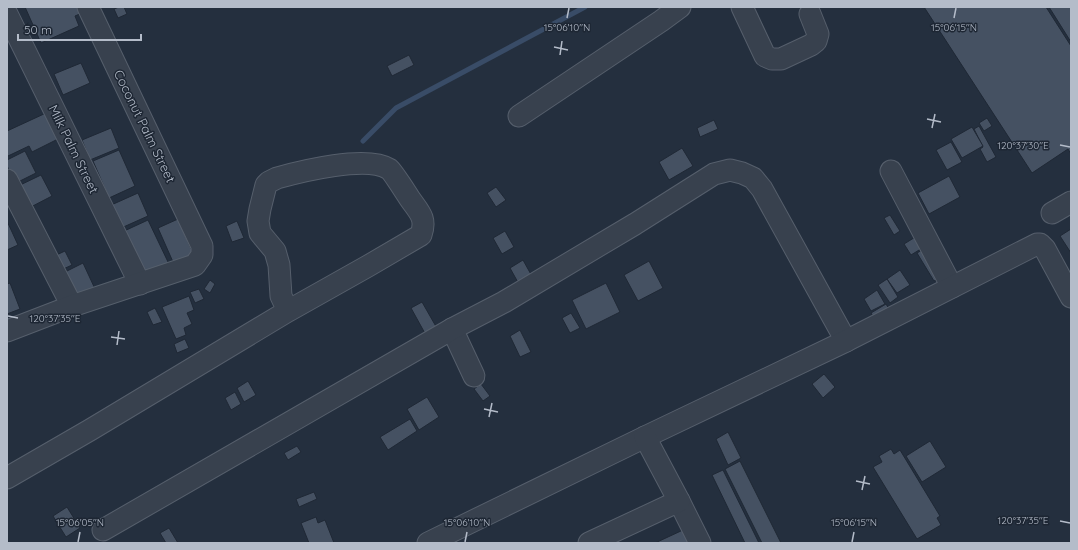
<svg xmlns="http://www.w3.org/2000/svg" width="1078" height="550" font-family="Quicksand,sans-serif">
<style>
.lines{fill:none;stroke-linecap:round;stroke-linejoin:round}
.stream{stroke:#394c67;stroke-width:5}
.building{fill:#455162;stroke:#1f2835}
.minor-casing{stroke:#565f6c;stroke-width:23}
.minor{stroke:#38414e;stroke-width:21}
.ticks{fill:none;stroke:#b4bcc9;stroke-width:1.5}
.labels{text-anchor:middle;stroke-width:3;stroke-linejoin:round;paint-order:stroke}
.street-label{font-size:13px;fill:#b4bcc9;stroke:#1d2633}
.ticks-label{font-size:10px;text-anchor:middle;fill:#b4bcc9;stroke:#1d2633;stroke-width:3;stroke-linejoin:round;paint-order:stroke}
</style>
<rect width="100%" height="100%" fill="#242f3e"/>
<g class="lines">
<!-- stream -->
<polyline class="stream" points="363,141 396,108 585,7"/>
</g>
<!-- building -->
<g class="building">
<polygon points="25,7 80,7 82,13 75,16 79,26 41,43"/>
<polygon points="119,7 124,7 127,14 118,18 114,9"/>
<polygon points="924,7 1046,7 1071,46 1071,154 1068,149 1032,173"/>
<polygon points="1049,7 1071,7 1071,42"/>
<polygon points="409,55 414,65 392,76 387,66"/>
<polygon points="81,63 90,83 63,95 54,74"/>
<polygon points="46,113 58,139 32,152 29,146 8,156 7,154 7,131"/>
<polygon points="987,118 992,126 984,131 979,123"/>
<polygon points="714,120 718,129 700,137 697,128"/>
<polygon points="979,126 996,157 987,162 980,149 983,147 974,129"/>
<polygon points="972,127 983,146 962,158 951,139"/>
<polygon points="111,128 119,148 90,160 82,140"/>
<polygon points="951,142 962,162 947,170 936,150"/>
<polygon points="682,148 693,166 669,180 659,162"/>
<polygon points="119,150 135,186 109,198 93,161"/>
<polygon points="25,151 36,173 16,183 7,166 7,160"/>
<polygon points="41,175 52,196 27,209 16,187"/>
<polygon points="949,176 960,197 929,214 918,193"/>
<polygon points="496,187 506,200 496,207 487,193"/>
<polygon points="138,193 148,216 119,229 109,206"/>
<polygon points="890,215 900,231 894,235 884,218"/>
<polygon points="178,219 197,262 177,271 158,228"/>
<polygon points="148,220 169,264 143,276 122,232"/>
<polygon points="7,221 18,245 7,250"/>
<polygon points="237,221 244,238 232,242 226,226"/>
<polygon points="1071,229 1071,253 1060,236"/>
<polygon points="505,231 514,247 502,254 493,238"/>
<polygon points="917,236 924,247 911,255 904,244"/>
<polygon points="922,250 939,278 934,281 917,253"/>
<polygon points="65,251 72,265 59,271 52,257"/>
<polygon points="523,260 533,278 520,286 510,268"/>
<polygon points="649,261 663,288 638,301 624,275"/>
<polygon points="83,263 96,291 78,300 65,272"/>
<polygon points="900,270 910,285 897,293 887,279"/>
<polygon points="887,279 898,297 890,303 878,285"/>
<polygon points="210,280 215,284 210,293 204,289"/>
<polygon points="10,283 20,309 7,314 7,284"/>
<polygon points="606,283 620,312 586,329 572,300"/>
<polygon points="199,289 204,299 195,303 190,292"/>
<polygon points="877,290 885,304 871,311 864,299"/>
<polygon points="189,296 194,310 187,313 192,324 184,328 186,335 176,339 162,307"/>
<polygon points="422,302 438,330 427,337 411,308"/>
<polygon points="886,304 892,314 877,323 871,313"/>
<polygon points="155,308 162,322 153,325 147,312"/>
<polygon points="571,313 580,328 570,333 562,318"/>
<polygon points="520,330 531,352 520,357 510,336"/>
<polygon points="185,339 189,348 177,353 174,344"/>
<polygon points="824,374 835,387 823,398 812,384"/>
<polygon points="248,381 256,395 244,402 237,388"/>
<polygon points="481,384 490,396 483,401 474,389"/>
<polygon points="235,392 241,404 231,410 225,398"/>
<polygon points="427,397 439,417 419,430 407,409"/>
<polygon points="410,419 417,431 388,450 380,437"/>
<polygon points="728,432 741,458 728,465 716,439"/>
<polygon points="930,441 946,467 922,482 906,456"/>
<polygon points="297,446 301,452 288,460 284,453"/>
<polygon points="891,449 894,454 900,450 940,516 937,518 941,525 917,539 873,467 882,462 879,456"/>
<polygon points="740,461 781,543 762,543 725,469"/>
<polygon points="723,470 759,543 745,543 712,475"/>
<polygon points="314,492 317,499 299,507 296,499"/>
<polygon points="67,507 80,528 66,537 53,516"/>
<polygon points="316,517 318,523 325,520 334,543 309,543 301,523"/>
<polygon points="169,528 178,543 166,543 160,533"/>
<polygon points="683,530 689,543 655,543"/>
</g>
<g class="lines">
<defs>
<g id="minor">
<polyline points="742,7 765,56 772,59 781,59 811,45 816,41 818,34 810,14"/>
<polyline points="7,14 140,284"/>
<polyline points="519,116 661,21 680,7"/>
<polyline points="891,171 952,287"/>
<polyline points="7,180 72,306"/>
<polyline points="1052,213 1071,202"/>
<polyline points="452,329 474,376"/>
<polyline points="7,331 72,306 195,265 202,255 202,246 88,7"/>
<path d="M7 478 90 430 288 311 368 266 421 235C427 218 419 212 410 199 406 193 393 172 389 169 367 155 302 171 277 178L269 182 266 185 260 209 258 221 260 233 275 251 279 265 281 296 288 311"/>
<polyline points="679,501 700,543"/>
<polyline points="103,530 452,329 504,302 635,224 714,174 730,170 742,173 753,178 762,189 846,341"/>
<polyline points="428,543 645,437 846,341 1037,244 1040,244 1045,249 1071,297"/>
<polyline points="589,543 679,501 645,437"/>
</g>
</defs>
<!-- minor casing -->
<use href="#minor" class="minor-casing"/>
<!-- minor -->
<use href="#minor" class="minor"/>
</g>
<!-- ticks -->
<path class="ticks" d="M567 18 569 8M954 18 956 8M554 47 568 50M560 55 562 41M927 119 941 122M932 128 935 114M1060 145 1070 147M8 316 18 318M111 337 125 339M117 345 119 331M484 409 498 412M489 417 492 403M856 481 870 484M862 490 865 476M1060 521 1070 523M78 542 80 532M465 542 467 532M852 542 854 532"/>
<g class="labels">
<!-- street labels -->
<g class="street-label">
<text transform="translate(145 126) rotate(64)" y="5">Coconut Palm Street</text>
<text transform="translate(74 149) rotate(64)" y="5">Milk Palm Street</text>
</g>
</g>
<g class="ticks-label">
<text x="567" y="31">15°06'10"N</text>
<text x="954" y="31">15°06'15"N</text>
<text x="1023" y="149">120°37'30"E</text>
<text x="55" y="322">120°37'35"E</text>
<text x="1023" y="524">120°37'35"E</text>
<text x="80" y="526">15°06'05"N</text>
<text x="467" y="526">15°06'10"N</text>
<text x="854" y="526">15°06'15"N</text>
</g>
<!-- border -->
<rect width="1078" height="550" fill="none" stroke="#b4bcc9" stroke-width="16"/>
<!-- scale -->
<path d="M18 34v6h123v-6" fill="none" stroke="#b4bcc9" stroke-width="2"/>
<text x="24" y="34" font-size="12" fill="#b4bcc9" stroke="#1d2633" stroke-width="3" paint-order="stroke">50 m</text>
</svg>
